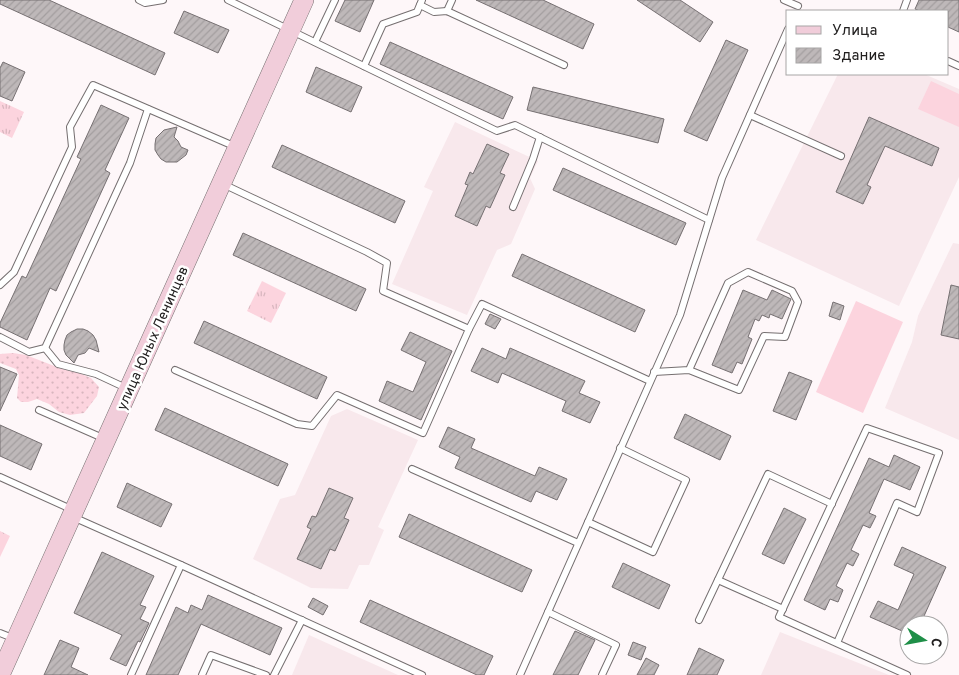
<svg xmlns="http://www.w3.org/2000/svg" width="959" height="675" font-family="Overpass,sans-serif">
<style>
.built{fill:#f8e8ec}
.grass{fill:url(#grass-dots)}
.park{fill:url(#park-tufts)}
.pitch{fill:#fcd4de}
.building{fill:url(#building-hatch);stroke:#767072}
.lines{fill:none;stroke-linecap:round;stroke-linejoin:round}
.lane-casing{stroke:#756f70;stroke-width:8}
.secondary-casing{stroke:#756f70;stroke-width:20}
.lane{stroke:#fff;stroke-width:6}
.secondary{stroke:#f1cdda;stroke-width:19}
.labels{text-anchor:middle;stroke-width:5;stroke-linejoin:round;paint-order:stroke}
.street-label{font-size:14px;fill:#222020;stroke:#fff}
</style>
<defs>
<pattern id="grass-dots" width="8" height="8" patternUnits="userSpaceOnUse" patternTransform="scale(1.25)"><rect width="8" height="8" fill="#fcd4de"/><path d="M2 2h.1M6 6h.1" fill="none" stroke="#d8b6be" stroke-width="1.8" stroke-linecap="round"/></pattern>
<pattern id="park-tufts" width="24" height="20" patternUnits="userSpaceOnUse" patternTransform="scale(1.25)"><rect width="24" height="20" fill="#fcd4de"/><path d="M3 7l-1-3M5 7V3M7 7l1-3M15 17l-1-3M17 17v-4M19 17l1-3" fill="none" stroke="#d8b6be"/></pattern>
<pattern id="building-hatch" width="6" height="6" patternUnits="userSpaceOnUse" patternTransform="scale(1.25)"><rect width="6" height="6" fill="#beb8b9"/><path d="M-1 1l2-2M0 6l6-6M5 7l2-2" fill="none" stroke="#a39e9f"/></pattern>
</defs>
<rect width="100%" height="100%" fill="#fef7f9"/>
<!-- built -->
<g class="built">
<polygon points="838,74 924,74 959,89 959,177 899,306 756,240"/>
<polygon points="455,122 538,161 530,178 535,189 511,244 497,250 467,315 392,284 433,191 424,187"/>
<polygon points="953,243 959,244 959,440 885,408 912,342 918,316"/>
<polygon points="347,409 418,440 378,527 384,530 369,565 359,565 348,589 311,588 253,559 280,499 295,495 331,416"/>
<polygon points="780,632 889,675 761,675"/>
<polygon points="309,635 398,675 292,675"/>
</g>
<!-- grass -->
<polygon class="grass" points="13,353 26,355 62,369 79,373 91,378 99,387 97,396 84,413 70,415 59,412 49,404 37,399 28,402 21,402 17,398 19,375 16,369 0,363 0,354"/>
<!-- park -->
<g class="park">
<polygon points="0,101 24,112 12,138 0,132"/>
<polygon points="262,281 286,293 271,323 247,311"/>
<polygon points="0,531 10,536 0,557"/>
</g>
<!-- pitch -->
<g class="pitch">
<polygon points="931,81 959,94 959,127 918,109"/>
<polygon points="856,301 903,322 863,413 816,392"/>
</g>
<!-- building -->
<g class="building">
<polygon points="0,0 49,0 165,53 155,75 0,4"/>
<polygon points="345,0 374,0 360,32 335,21"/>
<polygon points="476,0 543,0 594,24 583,49"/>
<polygon points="637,0 680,0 713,22 700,42"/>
<polygon points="919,0 959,0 959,32 948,27 948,11 920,11 915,9"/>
<polygon points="184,11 229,30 218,53 174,33"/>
<polygon points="726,40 748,50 707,141 684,131"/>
<polygon points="390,42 513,97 503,119 380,64"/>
<polygon points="3,62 25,72 12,101 0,96 0,68"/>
<polygon points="316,67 362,87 351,112 306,92"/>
<polygon points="533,87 664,119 658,143 527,110"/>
<polygon points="101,105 129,118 105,170 110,173 56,291 50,288 27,340 0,327 0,323 22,276 26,278 81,159 77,157"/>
<polygon points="869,117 939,148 932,166 885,146 867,185 871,187 863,204 836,192"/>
<polygon points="177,127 174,137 178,141 181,147 188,150 186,155 177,162 166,162 161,159 158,155 155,150 155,144 156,138 164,130"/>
<polygon points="487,144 509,154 500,173 505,175 490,208 486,206 477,226 455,216 468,185 465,184 470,172 473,174"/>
<polygon points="282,145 405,201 395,223 272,167"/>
<polygon points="563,168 686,223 676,245 553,190"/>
<polygon points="243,233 366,289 356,311 233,255"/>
<polygon points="522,254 645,310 635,332 512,276"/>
<polygon points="951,285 959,287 959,339 941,335"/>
<polygon points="743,290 767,300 772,290 791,299 782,319 770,314 769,318 762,315 759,321 755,319 748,337 752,339 742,364 737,362 732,373 712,365"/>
<polygon points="833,302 844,306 840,320 829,316"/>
<polygon points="490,314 501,319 495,329 485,324"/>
<polygon points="204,321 327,377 317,399 194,343"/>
<polygon points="77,329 83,329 88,331 93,335 96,340 99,352 89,348 85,353 78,355 74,363 66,355 64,350 64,345 65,340 67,335 71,332"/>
<polygon points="410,332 452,351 421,420 379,401 387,381 413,392 426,362 401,350"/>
<polygon points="482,348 506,359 510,348 585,381 579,393 600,402 590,423 562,411 566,401 502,373 498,383 471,371"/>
<polygon points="0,367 17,374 0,411"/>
<polygon points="789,372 812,381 796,420 773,411"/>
<polygon points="165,408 288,464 278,486 155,430"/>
<polygon points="685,414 731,436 720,460 674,438"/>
<polygon points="0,425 42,444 31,470 0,456"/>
<polygon points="448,427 475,439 471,448 535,476 539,467 567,479 557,500 536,491 531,502 455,468 460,457 439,447"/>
<polygon points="894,455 920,467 910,490 884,479 869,513 876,516 870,528 863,525 851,550 859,554 853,566 847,563 836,586 843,590 838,602 830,599 825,610 804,600 869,458 889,467"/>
<polygon points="127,483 172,504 161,527 117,507"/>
<polygon points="329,488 353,498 344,518 349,520 335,551 330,549 321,569 297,559 311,529 307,527 312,516 316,517"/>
<polygon points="784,508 806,519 784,564 762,554"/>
<polygon points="409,514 532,570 522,592 399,537"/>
<polygon points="902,547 946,567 920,625 909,625 909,634 870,617 878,601 898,610 914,574 894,565"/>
<polygon points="102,552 154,576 140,605 146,607 140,619 149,623 140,642 138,641 126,666 110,659 122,635 74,613"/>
<polygon points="623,563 670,585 659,609 612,587"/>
<polygon points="208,595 282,628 270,655 201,624 178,675 146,675 176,607 188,613 191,605 202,610"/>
<polygon points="313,598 328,606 323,615 308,607"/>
<polygon points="370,600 493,656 484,675 477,675 360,622"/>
<polygon points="575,631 595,640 578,675 553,675"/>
<polygon points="60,640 79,648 71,667 88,675 44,675"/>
<polygon points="633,642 646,647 641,660 628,655"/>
<polygon points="699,648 724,660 717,675 687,675"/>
<polygon points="646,658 659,665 654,675 637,675"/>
</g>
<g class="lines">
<defs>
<g id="lane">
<polyline points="139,0 145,3 163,0"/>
<polyline points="228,0 497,131 515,125 709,220"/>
<polyline points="784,0 798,6"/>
<polyline points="420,5 434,12 447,11 564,65"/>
<polyline points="447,11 452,0"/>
<polyline points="903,11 907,0"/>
<polyline points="315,42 335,0"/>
<polyline points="948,61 959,66"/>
<polyline points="364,66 383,24 417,12 422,0"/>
<polyline points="750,115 841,156"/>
<polyline points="513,207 533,159 540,137"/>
<polyline points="0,285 14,272 72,147 70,127 93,85 236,147"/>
<polyline points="469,329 482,304 650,381"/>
<polyline points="0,337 29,352 45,348 130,163 148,109"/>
<polyline points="45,348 58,364 96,374 126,388"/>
<polyline points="175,370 297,424 312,426 337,395 423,433 469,329 383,291 387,263 367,252 223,184"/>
<polyline points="654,372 689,370 739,390 764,336 785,337 798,302 792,291 748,272 728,283 689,370"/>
<polyline points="39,410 105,439"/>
<polyline points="412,469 578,543"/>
<polyline points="0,477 73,510"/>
<polyline points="73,517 181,565 131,675"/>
<polyline points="588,522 653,552 686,480 620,448"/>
<polyline points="181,565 422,675"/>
<polyline points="718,580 783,609"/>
<polyline points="548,612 616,645 602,675"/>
<polyline points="699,620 768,474 832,504"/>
<polyline points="0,633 15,639"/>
<polyline points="837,643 897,503 917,512 939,453 867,428 779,617 907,675"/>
<polyline points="202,675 211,655 266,675"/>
<polyline points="274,675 302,620"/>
<polyline points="520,675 680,315 722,178 788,29"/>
</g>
<polyline id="secondary" points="0,675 304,0"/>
</defs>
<!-- lane casing -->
<use href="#lane" class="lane-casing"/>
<!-- secondary casing -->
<use href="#secondary" class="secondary-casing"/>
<!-- lane -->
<use href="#lane" class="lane"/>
<!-- secondary -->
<use href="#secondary" class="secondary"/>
</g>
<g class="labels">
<!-- street labels -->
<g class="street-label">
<text transform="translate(152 338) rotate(-66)" y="5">улица Юных Ленинцев</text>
</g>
</g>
<!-- legend -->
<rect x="786" y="10" width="162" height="65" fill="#ffffff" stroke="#a7a6a6"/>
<rect x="796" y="26" width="25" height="8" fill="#f1cdda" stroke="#a7a6a6"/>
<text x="832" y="35" font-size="15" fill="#222020">Улица</text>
<rect x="796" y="48" width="25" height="15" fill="url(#building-hatch)" stroke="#a7a6a6"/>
<text x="832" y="60" font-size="15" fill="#222020">Здание</text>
<!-- north arrow -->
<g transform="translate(924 640) rotate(101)"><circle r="24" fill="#ffffff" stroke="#a7a6a6"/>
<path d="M0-4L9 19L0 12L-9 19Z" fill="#1f8f48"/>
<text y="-8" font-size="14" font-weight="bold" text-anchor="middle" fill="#222020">С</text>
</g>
</svg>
